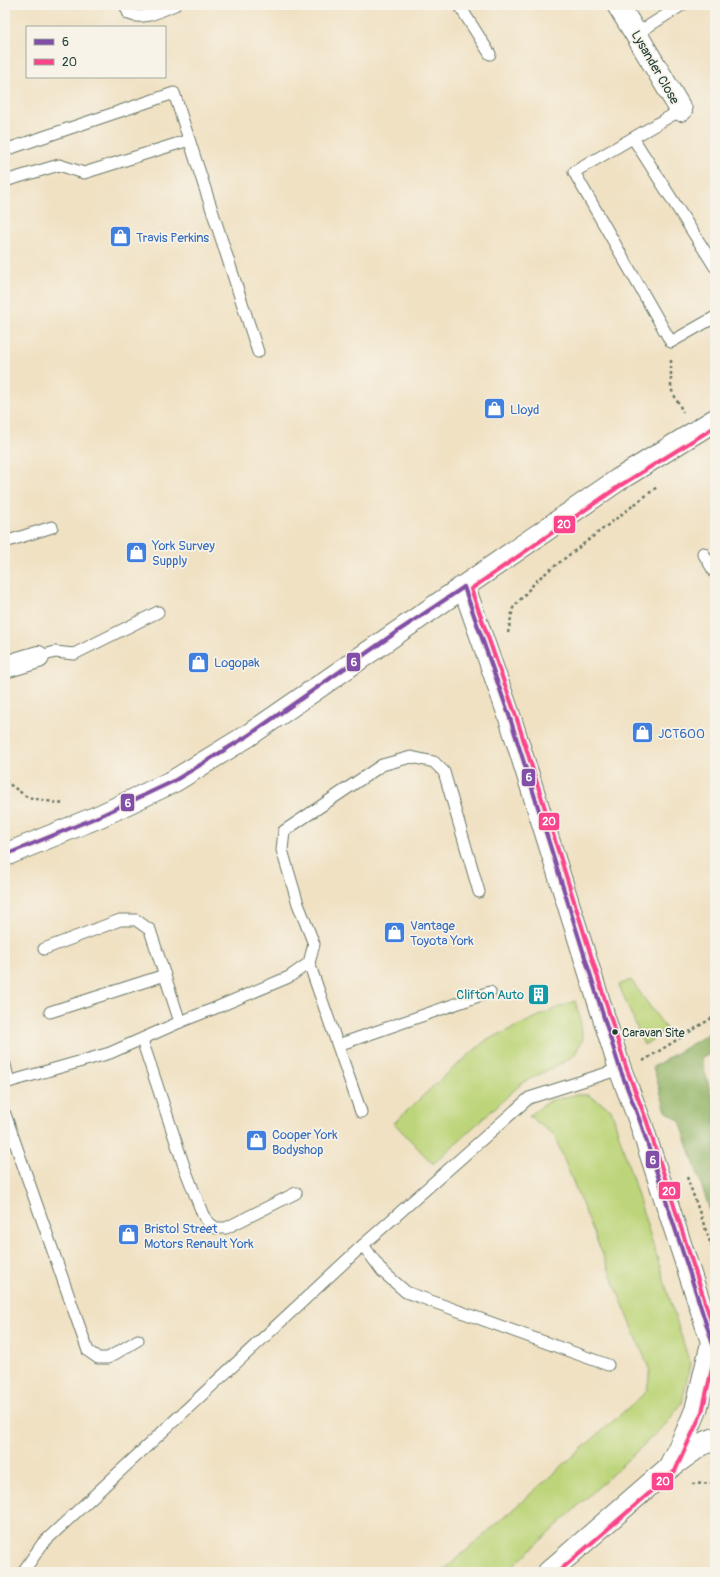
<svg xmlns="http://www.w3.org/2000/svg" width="720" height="1577" font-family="Pangolin,sans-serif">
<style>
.green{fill:#bdd57a;stroke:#6e8957}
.forest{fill:#96b66a;stroke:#5a7a4f}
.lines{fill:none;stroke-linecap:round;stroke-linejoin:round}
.service-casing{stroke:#687666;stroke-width:13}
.minor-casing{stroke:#687666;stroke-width:24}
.tertiary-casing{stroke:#687666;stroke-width:24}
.path{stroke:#687666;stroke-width:2.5;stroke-dasharray:3 3;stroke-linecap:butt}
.service{stroke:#fff;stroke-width:11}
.minor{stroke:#fff;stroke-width:22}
.tertiary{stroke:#fff;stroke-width:22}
.bus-1-casing{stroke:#f7f3e8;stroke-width:7}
.bus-2-casing{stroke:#f7f3e8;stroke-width:7}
.bus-1{stroke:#824fa8;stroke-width:4}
.bus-2{stroke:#fa448c;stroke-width:4}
.bus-dot{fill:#1f3d34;stroke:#f7f3e8;stroke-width:1.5}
.labels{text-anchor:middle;stroke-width:3.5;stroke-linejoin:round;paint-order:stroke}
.bus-label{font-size:12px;fill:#1f3d34;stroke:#f7f3e8;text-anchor:start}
.street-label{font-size:13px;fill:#1f3d34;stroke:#f7f3e8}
.shop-label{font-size:13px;fill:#366cbe;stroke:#f7f3e8;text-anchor:start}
.culture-label{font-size:13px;fill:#0d838f;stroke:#f7f3e8;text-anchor:end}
.line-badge{stroke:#f7f3e8;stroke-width:1.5}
.badge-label{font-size:11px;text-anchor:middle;font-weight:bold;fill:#fff}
</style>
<rect width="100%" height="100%" fill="#f7f3e8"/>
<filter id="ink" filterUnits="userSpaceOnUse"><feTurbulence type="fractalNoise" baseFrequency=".025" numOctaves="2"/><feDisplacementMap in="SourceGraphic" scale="8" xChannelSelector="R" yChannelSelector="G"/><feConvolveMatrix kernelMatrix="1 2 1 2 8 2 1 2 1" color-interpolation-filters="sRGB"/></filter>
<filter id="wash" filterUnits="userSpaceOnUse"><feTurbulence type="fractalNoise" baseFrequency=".012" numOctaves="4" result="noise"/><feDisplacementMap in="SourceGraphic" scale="16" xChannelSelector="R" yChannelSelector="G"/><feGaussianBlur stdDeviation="0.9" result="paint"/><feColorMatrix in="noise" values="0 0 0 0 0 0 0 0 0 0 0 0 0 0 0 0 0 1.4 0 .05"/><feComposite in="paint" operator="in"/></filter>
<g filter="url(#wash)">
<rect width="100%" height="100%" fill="#f0e1c3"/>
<!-- green -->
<g class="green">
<polygon points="631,980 667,1030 644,1045 619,985"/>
<polygon points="575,1001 580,1018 583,1039 575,1054 566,1061 522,1083 433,1164 394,1123 441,1079 485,1041 552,1010"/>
<polygon points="574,1095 588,1095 611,1109 690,1364 682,1403 665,1425 507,1572 442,1572 647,1391 650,1371 554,1135 529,1116 549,1101"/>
</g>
<!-- forest -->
<polygon class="forest" points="715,1030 715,1051 701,1059 715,1107 715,1226 680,1121 666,1111 653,1067"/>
</g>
<g filter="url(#ink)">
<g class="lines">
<defs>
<g id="service">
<path d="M125 5 129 14C144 21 161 10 175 5"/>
<polyline points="459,5 490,54"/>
<polyline points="636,34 682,5"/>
<polyline points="681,110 574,172 671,342 715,317"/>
<polyline points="633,138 715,267"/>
<polyline points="5,150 174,93 258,352"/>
<polyline points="5,181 59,165 84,173 189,140"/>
<polyline points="5,542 52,527"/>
<polyline points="703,553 715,573"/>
<polyline points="38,657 55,652 74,654 158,612"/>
<polyline points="44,949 120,920 136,920 150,930 180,1022"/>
<polyline points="309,963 361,1112"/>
<polyline points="50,1012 165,975"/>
<polyline points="142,1040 185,1169 203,1215 209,1223 216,1228 226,1228 296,1193"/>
<polyline points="338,1045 490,992"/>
<polyline points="5,1065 9,1082"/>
<polyline points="5,1083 110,1053 180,1022 213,1009 289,977 309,963 314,944 298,904 282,850 284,831 382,765 411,757 434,762 444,772 479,892"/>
<polyline points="5,1114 88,1351 98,1358 108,1358 138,1340"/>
<polyline points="363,1245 382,1271 406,1292 608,1365"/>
<polyline points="24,1572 25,1569 43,1543 363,1245 529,1098 620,1069"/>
</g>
<g id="minor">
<polyline points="618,5 636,34 681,110"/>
<polyline points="5,667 38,657"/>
</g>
<g id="tertiary">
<polyline points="464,587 510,718 620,1069 641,1124 715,1351"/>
<polyline points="5,855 100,816 174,781 249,735 618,480 715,420"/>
<polyline points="671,1464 686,1434 696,1410 712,1343"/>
<polyline points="549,1572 670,1467 702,1444 715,1439"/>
</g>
</defs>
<!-- service casing -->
<use href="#service" class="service-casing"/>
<!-- minor casing -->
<use href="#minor" class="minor-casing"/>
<!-- tertiary casing -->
<use href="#tertiary" class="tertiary-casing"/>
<!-- path -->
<g class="path">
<polyline points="671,360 671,389 683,412"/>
<polyline points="508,633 513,608 538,579 657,487"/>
<polyline points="5,781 27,797 63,804"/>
<polyline points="643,1061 715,1016"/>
<polyline points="687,1177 715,1256"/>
<polyline points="692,1484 715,1483"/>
</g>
<!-- service -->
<use href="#service" class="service"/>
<!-- minor -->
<use href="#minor" class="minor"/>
<!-- tertiary -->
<use href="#tertiary" class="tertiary"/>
<defs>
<g id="bus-1">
<polyline points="464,587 510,718 620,1069 641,1124 715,1351"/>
<polyline points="5,855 100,816 174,781 249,735 398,631 464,587"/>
</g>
<g id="bus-2">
<polyline points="715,427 621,485 471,589 516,716 626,1067 647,1122 715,1333"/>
<polyline points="558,1572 675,1471 702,1412 715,1356"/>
</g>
</defs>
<!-- bus-1 casing -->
<use href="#bus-1" class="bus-1-casing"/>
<!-- bus-2 casing -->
<use href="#bus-2" class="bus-2-casing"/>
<!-- bus-1 -->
<use href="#bus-1" class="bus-1"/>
<!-- bus-2 -->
<use href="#bus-2" class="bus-2"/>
</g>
</g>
<!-- icons -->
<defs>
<symbol id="shop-square" viewBox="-11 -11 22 22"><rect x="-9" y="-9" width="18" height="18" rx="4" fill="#3f7fe0" stroke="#f7f3e8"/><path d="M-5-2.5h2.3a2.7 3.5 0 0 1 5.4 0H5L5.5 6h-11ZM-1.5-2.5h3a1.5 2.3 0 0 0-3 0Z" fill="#fff"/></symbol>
<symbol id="building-square" viewBox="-11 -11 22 22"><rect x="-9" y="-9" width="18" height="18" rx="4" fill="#0f9aa8" stroke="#f7f3e8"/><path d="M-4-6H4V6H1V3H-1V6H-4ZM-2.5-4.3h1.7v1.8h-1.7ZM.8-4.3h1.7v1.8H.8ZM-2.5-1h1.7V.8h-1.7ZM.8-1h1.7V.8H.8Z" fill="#fff"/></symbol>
</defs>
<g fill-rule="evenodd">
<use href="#shop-square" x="108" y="224" width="25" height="25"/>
<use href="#shop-square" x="482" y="396" width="25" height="25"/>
<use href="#shop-square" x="124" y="540" width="25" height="25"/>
<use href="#shop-square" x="186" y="650" width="25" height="25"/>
<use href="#shop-square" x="630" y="720" width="25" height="25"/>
<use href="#shop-square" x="382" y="920" width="25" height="25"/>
<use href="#building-square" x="526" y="982" width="25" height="25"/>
<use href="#shop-square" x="244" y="1128" width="25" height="25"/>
<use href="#shop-square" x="116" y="1222" width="25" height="25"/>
</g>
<!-- markers -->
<circle class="bus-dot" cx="615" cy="1032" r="3.5"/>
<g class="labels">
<!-- bus labels -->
<g class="bus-label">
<text x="622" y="1037">Caravan Site</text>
</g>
<!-- street labels -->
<g class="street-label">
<text transform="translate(656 67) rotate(60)" y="5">Lysander Close</text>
</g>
<!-- shop labels -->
<g class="shop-label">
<text x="136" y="242">Travis Perkins</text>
<text x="510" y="414">Lloyd</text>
<text x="152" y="550">York Survey<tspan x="152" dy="15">Supply</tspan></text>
<text x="214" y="667">Logopak</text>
<text x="658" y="738">JCT600</text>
<text x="410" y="930">Vantage<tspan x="410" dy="15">Toyota York</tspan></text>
<text x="272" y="1139">Cooper York<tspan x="272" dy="15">Bodyshop</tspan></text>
<text x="144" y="1233">Bristol Street<tspan x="144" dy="15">Motors Renault York</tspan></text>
</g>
<!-- culture labels -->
<g class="culture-label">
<text x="524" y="999">Clifton Auto</text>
</g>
</g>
<g class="line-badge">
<rect x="553" y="515" width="23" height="19" rx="4" fill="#fa448c"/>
<rect x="346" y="652" width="15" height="20" rx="4" fill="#824fa8"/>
<rect x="521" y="768" width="15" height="19" rx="4" fill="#824fa8"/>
<rect x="120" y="793" width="15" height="19" rx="4" fill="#824fa8"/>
<rect x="538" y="812" width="22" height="19" rx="4" fill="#fa448c"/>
<rect x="645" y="1150" width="15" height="19" rx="4" fill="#824fa8"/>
<rect x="658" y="1181" width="23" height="19" rx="4" fill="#fa448c"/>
<rect x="651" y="1472" width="23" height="19" rx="4" fill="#fa448c"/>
</g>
<g class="badge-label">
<text x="564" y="528">20</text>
<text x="354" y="666">6</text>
<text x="529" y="781">6</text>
<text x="128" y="807">6</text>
<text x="549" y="825">20</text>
<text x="653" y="1164">6</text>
<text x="669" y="1195">20</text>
<text x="663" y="1485">20</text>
</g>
<!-- margin -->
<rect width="720" height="1577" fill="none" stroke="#f7f3e8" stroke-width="20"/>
<!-- legend -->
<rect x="26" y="26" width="140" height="52" fill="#f7f3e8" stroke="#a1aaa0"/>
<rect x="34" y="39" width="20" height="6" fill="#824fa8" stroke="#a1aaa0"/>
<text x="62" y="46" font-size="12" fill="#1f3d34">6</text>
<rect x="34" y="59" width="20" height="6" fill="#fa448c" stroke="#a1aaa0"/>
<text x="62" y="66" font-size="12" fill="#1f3d34">20</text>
</svg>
